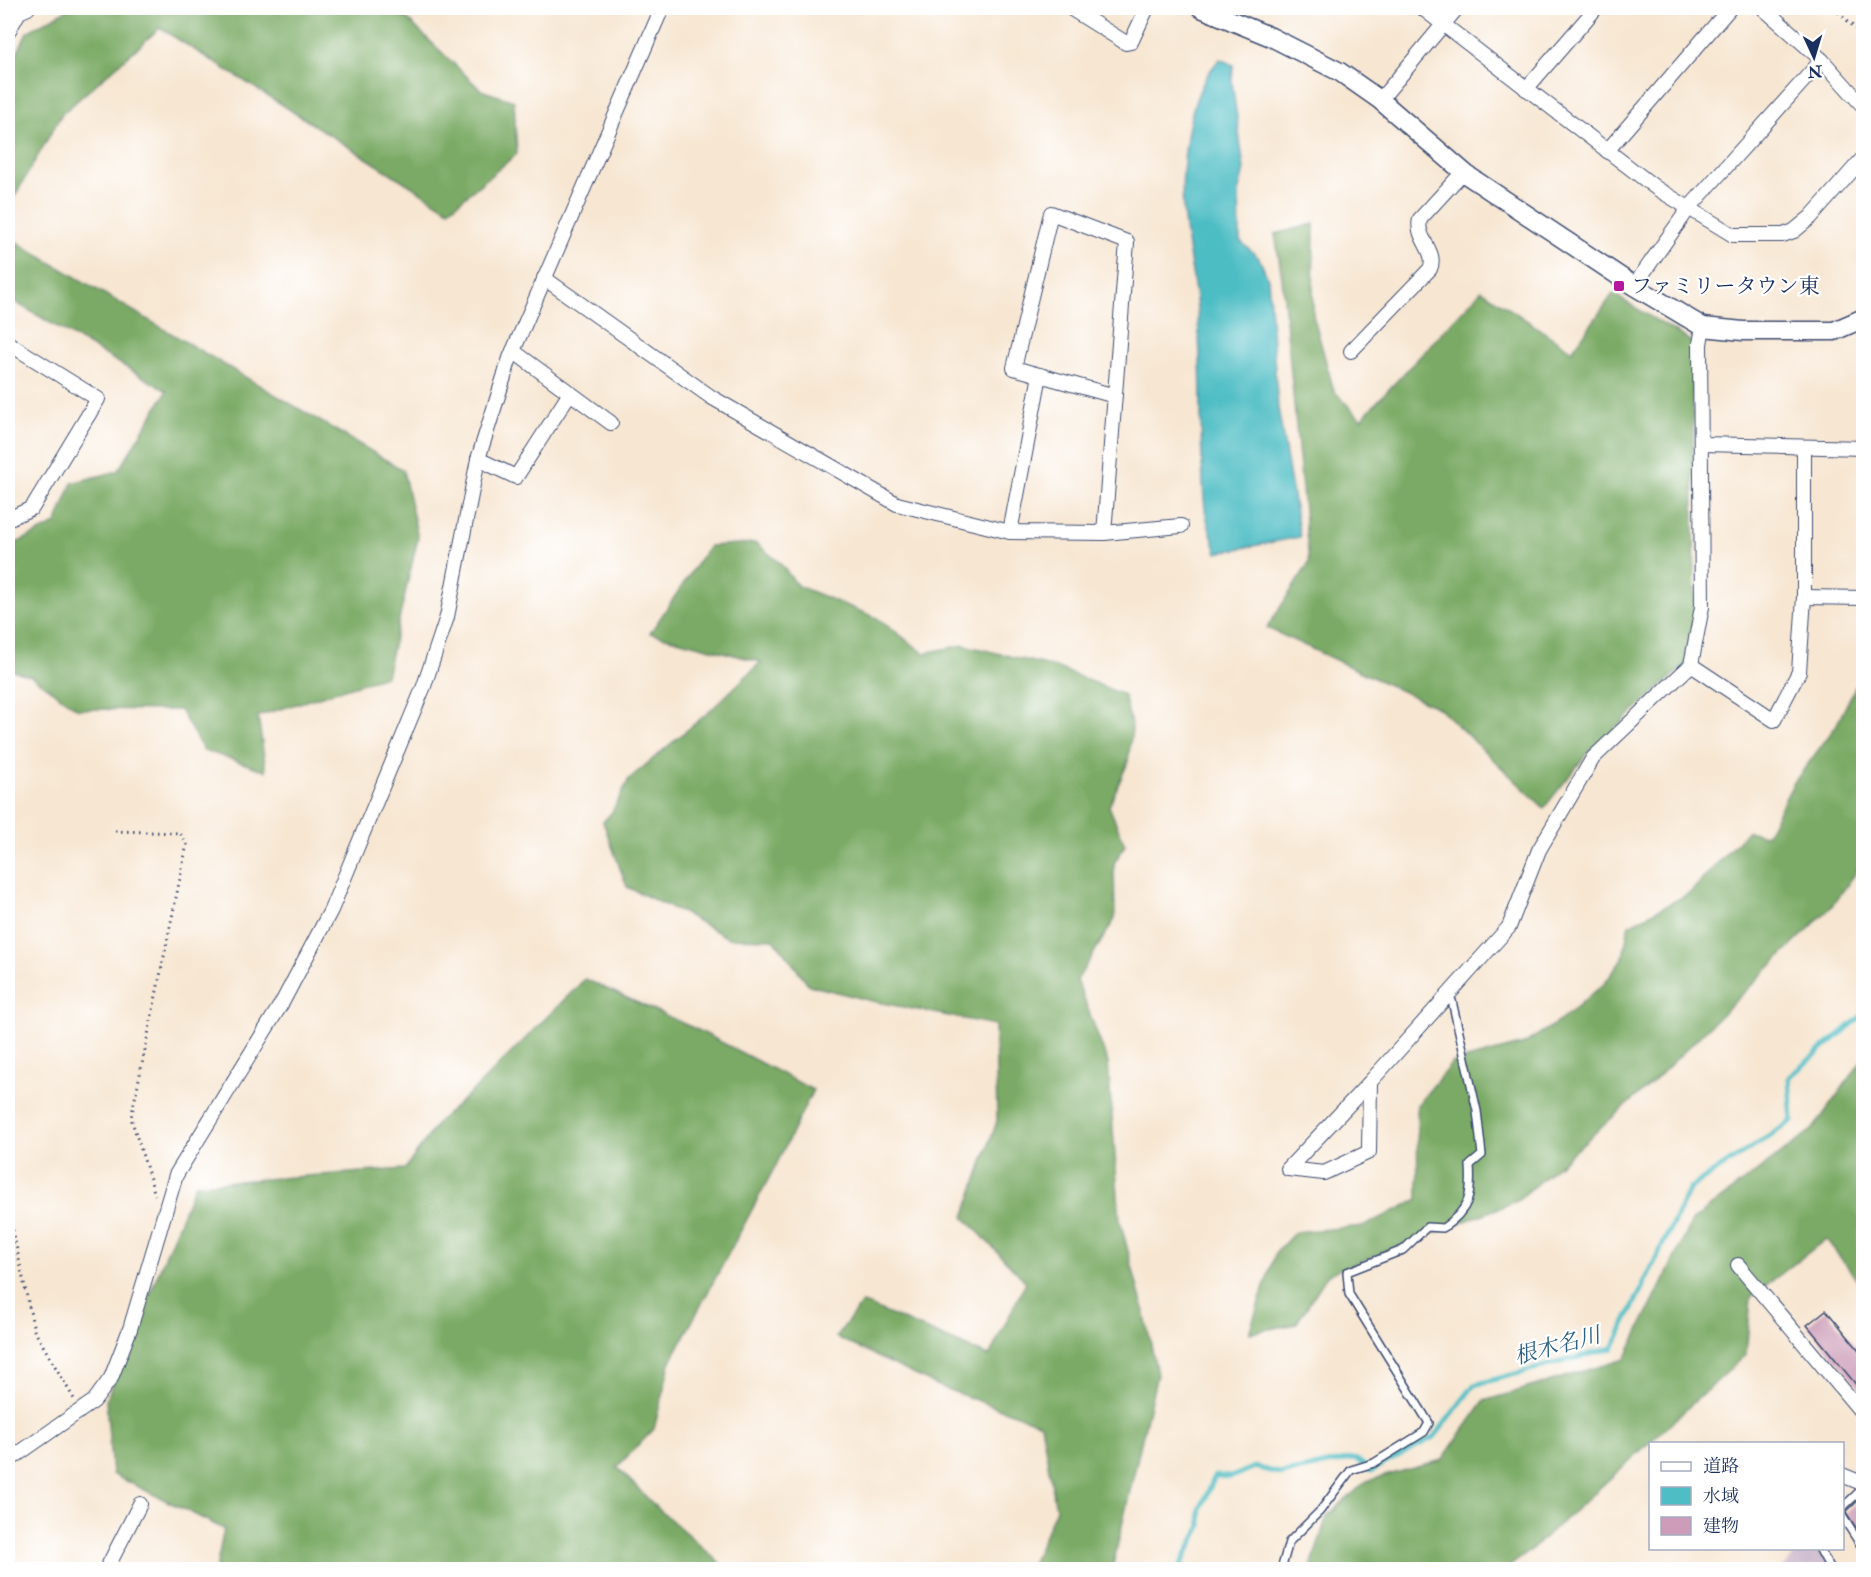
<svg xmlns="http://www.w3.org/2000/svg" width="1871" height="1577" font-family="'IM FELL Double Pica','Noto Serif JP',serif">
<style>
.industrial{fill:#cfbdd0}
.forest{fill:#7aaa65;stroke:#4a6c62;stroke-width:1.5}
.water{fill:#4ebdc4;stroke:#347691;stroke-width:1.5}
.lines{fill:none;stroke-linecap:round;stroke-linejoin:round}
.stream{stroke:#4ebdc4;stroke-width:5}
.building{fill:#cd9cb8}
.service-casing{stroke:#3c4a6f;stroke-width:10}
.minor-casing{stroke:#3c4a6f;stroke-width:16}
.tertiary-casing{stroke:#3c4a6f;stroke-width:21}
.path{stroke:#3c4a6f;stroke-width:3;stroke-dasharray:1.5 4.5;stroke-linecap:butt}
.service{stroke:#fff;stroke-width:7}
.minor{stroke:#fff;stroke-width:14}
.tertiary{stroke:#fff;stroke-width:18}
.poi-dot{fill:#b5179e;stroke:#fff;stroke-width:2}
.labels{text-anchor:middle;stroke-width:4.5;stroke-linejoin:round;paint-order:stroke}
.poi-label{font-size:21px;fill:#1b2f5e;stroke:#fff;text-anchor:start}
.water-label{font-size:22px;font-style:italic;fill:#2d6182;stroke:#fff}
</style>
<rect width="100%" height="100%" fill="#fff"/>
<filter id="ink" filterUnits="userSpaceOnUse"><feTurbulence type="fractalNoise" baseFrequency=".0167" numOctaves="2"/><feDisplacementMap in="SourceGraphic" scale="12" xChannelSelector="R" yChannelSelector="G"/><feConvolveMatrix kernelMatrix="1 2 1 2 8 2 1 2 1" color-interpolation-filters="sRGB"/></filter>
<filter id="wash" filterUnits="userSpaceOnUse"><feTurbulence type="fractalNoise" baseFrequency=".008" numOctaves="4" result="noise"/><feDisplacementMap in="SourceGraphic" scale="24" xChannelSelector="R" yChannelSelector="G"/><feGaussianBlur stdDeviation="1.35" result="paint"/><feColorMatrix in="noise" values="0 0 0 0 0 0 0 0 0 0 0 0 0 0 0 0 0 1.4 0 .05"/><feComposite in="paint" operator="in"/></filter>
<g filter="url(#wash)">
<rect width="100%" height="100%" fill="#f7e6d1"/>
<!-- industrial -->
<polygon class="industrial" points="1802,1548 1826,1549 1838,1569 1780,1570"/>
<!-- forest -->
<g class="forest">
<polygon points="70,8 271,8 276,10 279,8 381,8 406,18 481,90 514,101 517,154 449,210 160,28 62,114 8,208 8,73 27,32"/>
<polygon points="1314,224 1313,315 1334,391 1361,419 1482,290 1572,351 1613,294 1692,342 1695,607 1690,653 1686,664 1586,755 1544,808 1440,709 1267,628 1309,563 1282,278 1275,234"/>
<polygon points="8,237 403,470 418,538 386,676 258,716 266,771 203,750 180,710 78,709 31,676 8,669 8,547 56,524 72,483 118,471 167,391 8,298"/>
<polygon points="756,543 779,562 798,586 877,618 924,653 964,645 1058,668 1124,695 1132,728 1128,762 1109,806 1125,845 1114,863 1115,919 1077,980 1108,1063 1120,1221 1144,1311 1157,1374 1112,1569 1030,1569 1056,1509 1041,1424 938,1386 836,1337 862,1303 989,1356 1026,1282 964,1217 997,1121 995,1025 872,1001 809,985 774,939 728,938 687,915 627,887 603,822 612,812 629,779 711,710 761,662 650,633 709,546"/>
<polygon points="1863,671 1863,863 1831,907 1653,1082 1517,1201 1328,1274 1296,1324 1249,1333 1275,1254 1295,1232 1365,1226 1418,1199 1417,1105 1452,1063 1524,1044 1561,1020 1605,983 1623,958 1629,925 1690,893 1747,831 1766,835 1793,784 1836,726"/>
<polygon points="585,979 700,1031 813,1090 777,1163 670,1363 654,1429 617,1467 654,1505 727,1569 216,1569 224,1529 112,1474 106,1400 195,1184 405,1169 439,1121 476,1088"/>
<polygon points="1863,1059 1863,1287 1826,1239 1751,1297 1746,1355 1529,1552 1506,1569 1310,1570 1327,1516 1367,1481 1442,1460 1484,1401 1625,1359 1693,1220 1813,1129"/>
</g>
<!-- water -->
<path class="water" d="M1220 59 1233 65 1232 82 1244 169 1239 190 1240 241 1259 258 1268 279 1278 408 1300 537 1217 553C1213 539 1207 523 1205 509 1198 443 1204 375 1197 309 1193 264 1179 219 1183 173 1186 134 1192 88 1220 59Z"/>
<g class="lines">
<!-- stream -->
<polyline class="stream" points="1178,1570 1201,1526 1200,1510 1215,1476 1231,1477 1255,1467 1282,1474 1351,1459 1357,1460 1371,1471 1435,1436 1474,1385 1613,1348 1690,1188 1792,1121 1789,1077 1864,1014"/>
</g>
<g id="blocks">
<!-- building -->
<g class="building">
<polygon points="1826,1310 1863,1355 1863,1393 1807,1325"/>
<polygon points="1863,1496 1863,1522 1856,1528 1846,1512"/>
</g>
</g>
</g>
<g filter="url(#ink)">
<use href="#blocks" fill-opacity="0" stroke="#3c4a6f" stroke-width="1.5"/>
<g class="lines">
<defs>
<g id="service">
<polyline points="1842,1508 1864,1487"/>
<polyline points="1842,1516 1864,1550"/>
<polyline points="1819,1548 1831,1570"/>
<path d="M1281 1570 1289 1542 1320 1511 1351 1470 1374 1463 1424 1432 1429 1423 1349 1294 1347 1272 1403 1250 1427 1227 1443 1228C1470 1209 1472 1196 1470 1165L1482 1155 1477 1111 1452 1001 1447 993"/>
</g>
<g id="minor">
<polyline points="1070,8 1126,43 1131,42 1147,8"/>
<polyline points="1422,8 1656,188 1733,235 1783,235 1794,231 1811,217 1864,157"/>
<polyline points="1763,8 1822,60 1864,107"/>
<polyline points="8,32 19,12 28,8"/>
<polyline points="1526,89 1596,8"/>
<polyline points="1380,100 1457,8"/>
<polyline points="1607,151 1730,8"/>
<polyline points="544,278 711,397 897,504 1010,532 1104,533 1181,526"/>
<polyline points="1634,286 1689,208 1822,60"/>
<polyline points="8,343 98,399 32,508 8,519"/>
<polyline points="513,351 611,423"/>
<path d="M1351 351 1430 269C1438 251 1415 239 1420 219L1463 172"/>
<polyline points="1702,444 1864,448"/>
<polyline points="478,459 516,477 570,393"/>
<polyline points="1010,532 1040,375"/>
<polyline points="1104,533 1127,242 1051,213 1014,368 1115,396"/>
<polyline points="1804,597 1864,598"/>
<polyline points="1691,665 1774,720 1799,672 1804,597 1804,447"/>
<polyline points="1370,1082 1509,927 1539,850 1593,758 1691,665 1702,607 1700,344 1703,327"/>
<polygon points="1370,1082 1369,1152 1324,1173 1288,1169"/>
<polyline points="1738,1265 1864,1415"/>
<polyline points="8,1461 94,1401 111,1378 130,1329 176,1175 283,1001 331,910 424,686 447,617 478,459 510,358 662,8"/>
<polyline points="1842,1475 1864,1484"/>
<polyline points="106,1570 140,1504"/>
</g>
<polyline id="tertiary" points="1201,8 1271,37 1340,72 1380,100 1467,175 1634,286 1703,327 1743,331 1834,331 1864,318"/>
</defs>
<!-- service casing -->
<use href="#service" class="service-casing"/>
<!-- minor casing -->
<use href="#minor" class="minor-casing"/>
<!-- tertiary casing -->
<use href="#tertiary" class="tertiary-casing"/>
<!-- path -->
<g class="path">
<polyline points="1834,8 1864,37"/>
<polyline points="115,831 180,833 187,844 131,1118 155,1195"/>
<polyline points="8,1226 13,1231 34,1330 74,1399"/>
</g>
<!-- service -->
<use href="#service" class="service"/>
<!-- minor -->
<use href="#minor" class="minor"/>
<!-- tertiary -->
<use href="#tertiary" class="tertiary"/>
</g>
</g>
<!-- markers -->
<rect class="poi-dot" x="1613" y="280" width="12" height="12" rx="3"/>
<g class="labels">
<!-- poi labels -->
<g class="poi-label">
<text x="1631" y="293">ファミリータウン東</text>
</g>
<!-- water labels -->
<g class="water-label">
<text transform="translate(1557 1345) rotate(-15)" y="8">根木名川</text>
</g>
</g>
<!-- margin -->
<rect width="1871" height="1577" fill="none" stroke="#fff" stroke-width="30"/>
<!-- legend -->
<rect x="1649" y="1442" width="195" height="108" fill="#ffffff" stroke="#a4acbf" stroke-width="1.5"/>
<rect x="1661" y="1462" width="30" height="9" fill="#ffffff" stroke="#a4acbf" stroke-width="1.5"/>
<text x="1703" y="1472" font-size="18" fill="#1b2f5e">道路</text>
<rect x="1661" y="1487" width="30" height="18" fill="#4ebdc4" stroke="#a4acbf" stroke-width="1.5"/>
<text x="1703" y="1502" font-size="18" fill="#1b2f5e">水域</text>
<rect x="1661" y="1517" width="30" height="18" fill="#cd9cb8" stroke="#a4acbf" stroke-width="1.5"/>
<text x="1703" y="1532" font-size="18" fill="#1b2f5e">建物</text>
<!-- north arrow -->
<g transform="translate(1814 57) rotate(176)" stroke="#ffffff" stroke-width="4.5" paint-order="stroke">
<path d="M0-4.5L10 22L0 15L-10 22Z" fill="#1b2f5e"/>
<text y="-9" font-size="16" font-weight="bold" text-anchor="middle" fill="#1b2f5e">N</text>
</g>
</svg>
